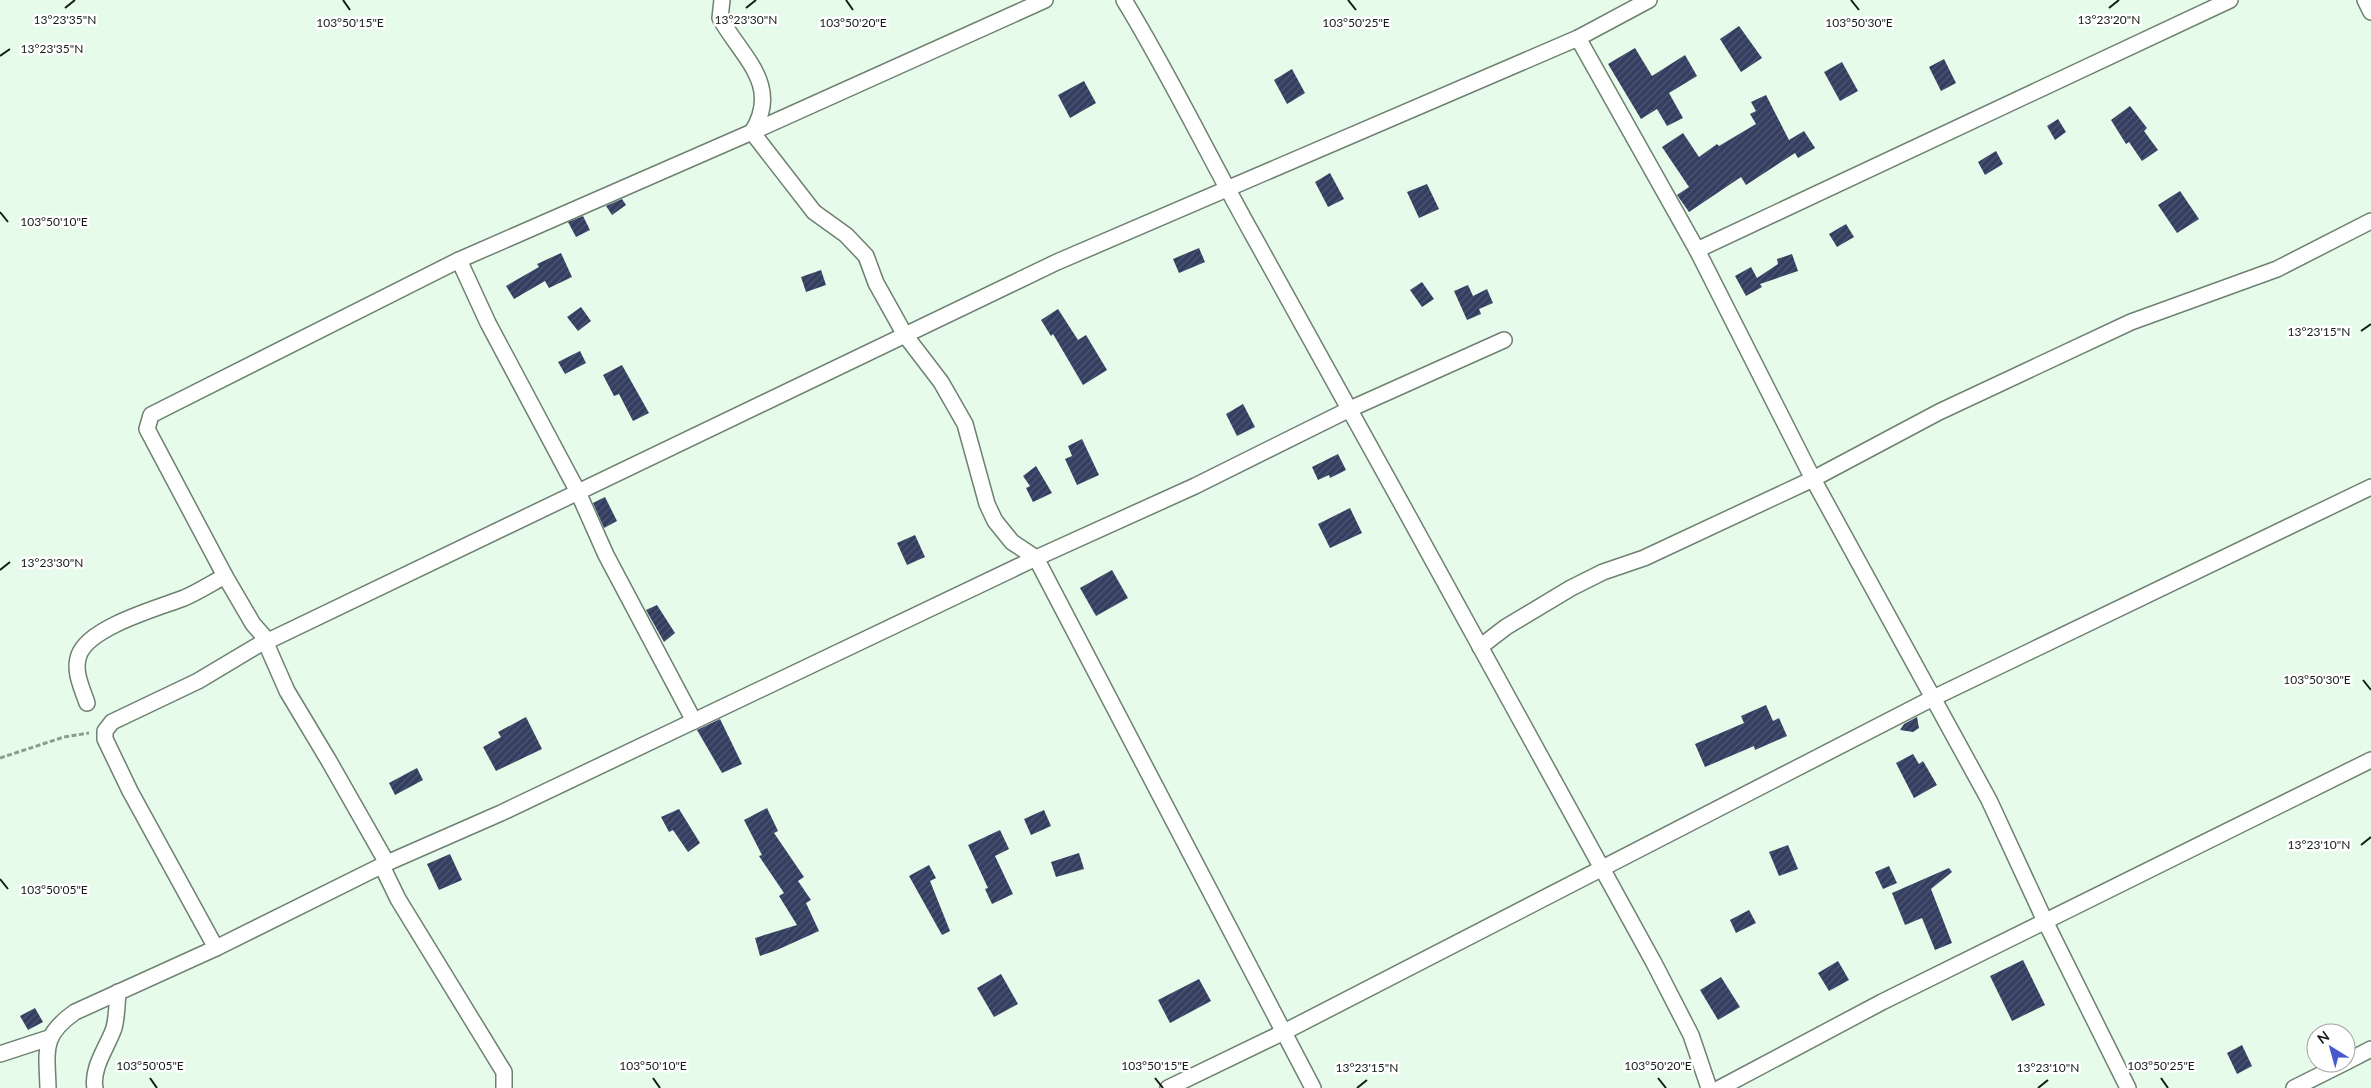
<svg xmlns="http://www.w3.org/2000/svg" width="2371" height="1088" font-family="Lato,sans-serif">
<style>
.building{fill:url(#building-hatch)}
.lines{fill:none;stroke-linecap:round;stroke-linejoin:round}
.street-casing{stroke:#6e8171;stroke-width:18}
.path{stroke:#8d9c8f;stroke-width:3;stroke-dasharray:5 2.5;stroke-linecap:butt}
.street{stroke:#fff;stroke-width:15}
.ticks{fill:none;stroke:#141b15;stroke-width:2}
.ticks-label{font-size:12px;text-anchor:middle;fill:#141b15;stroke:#fff;stroke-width:5;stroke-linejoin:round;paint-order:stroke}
</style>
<defs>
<pattern id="building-hatch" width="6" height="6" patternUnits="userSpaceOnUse" patternTransform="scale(1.25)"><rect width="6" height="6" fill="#353e60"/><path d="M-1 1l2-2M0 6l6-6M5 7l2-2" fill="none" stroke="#4f5772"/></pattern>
</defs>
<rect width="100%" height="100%" fill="#e6fbe9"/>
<!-- building -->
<g class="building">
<polygon points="1739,26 1762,58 1741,72 1720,39"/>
<polygon points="1635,48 1652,76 1685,55 1697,76 1669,93 1683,118 1667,126 1657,109 1641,119 1608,64"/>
<polygon points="1944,59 1956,83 1941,91 1929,67"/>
<polygon points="1842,62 1858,91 1840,101 1824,72"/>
<polygon points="1292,69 1305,93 1287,104 1274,80"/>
<polygon points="1084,81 1096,103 1070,118 1058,95"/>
<polygon points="1766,95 1789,140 1804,131 1815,148 1798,158 1795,153 1746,185 1741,177 1689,212 1677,195 1689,187 1662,147 1683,133 1699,157 1717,144 1719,146 1756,124 1750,114 1756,111 1751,102"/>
<polygon points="2130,106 2147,128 2144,131 2158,150 2142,161 2129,142 2126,144 2111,120"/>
<polygon points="2058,119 2066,132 2055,140 2047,126"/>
<polygon points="1996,151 2003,164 1985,175 1978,162"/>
<polygon points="1330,173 1344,199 1328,207 1315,182"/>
<polygon points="1427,184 1439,209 1419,218 1407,192"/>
<polygon points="2180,191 2199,219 2177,233 2158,205"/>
<polygon points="622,199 626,205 612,215 606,206"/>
<polygon points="583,216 590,230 576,237 568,222"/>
<polygon points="1846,224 1854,237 1837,247 1829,234"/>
<polygon points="1199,248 1205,262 1179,273 1173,259"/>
<polygon points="561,253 572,277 549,288 545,281 514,299 506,286 539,267 537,264"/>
<polygon points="1792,254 1798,271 1760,284 1762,287 1746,296 1735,276 1751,267 1757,278 1778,264 1777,259"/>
<polygon points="821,270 826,285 806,292 801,277"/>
<polygon points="1422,282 1434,299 1422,307 1410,290"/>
<polygon points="1468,285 1473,296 1487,289 1493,303 1479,309 1481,314 1467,320 1454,291"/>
<polygon points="581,307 591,321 578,331 567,317"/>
<polygon points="1058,309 1078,340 1086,335 1107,370 1083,385 1053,334 1051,336 1041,320"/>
<polygon points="580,351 586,363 565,374 558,362"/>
<polygon points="622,365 649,413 633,421 619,394 614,396 603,375"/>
<polygon points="1243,404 1255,427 1237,436 1226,414"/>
<polygon points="1082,439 1099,475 1077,485 1065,459 1072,456 1068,446"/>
<polygon points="1338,454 1346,470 1330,478 1329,475 1318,480 1312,467"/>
<polygon points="1036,466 1052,493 1033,502 1026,488 1030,486 1023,476"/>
<polygon points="605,497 617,521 604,528 593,503"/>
<polygon points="1350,508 1362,533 1330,548 1318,524"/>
<polygon points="915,535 925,557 907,565 897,543"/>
<polygon points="1112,570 1128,598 1096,616 1080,588"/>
<polygon points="657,605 675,633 664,642 646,610"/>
<polygon points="1766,705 1773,721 1779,718 1787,736 1755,750 1754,746 1705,767 1695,744 1744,723 1741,716"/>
<polygon points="526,717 542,749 496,771 483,747 501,737 498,732"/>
<polygon points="1917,717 1919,728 1913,732 1900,730 1904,724"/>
<polygon points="720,719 742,764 722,773 697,730"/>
<polygon points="1913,754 1919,764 1923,761 1937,785 1914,798 1896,763"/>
<polygon points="417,768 423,780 395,795 389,783"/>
<polygon points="767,808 778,831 774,833 804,877 798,881 811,900 806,903 819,931 777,950 760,956 755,938 797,925 779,896 784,893 759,856 762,855 744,820"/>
<polygon points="679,809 700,843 688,852 673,830 669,832 661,817"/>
<polygon points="1044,810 1051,826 1031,835 1024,819"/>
<polygon points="1000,830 1009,849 995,856 1013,894 992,904 985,889 988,888 968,845"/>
<polygon points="1788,845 1798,869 1779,876 1769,852"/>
<polygon points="1079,853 1084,869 1056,877 1051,862"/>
<polygon points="450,854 462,880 439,890 427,864"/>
<polygon points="929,865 936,878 930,881 950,931 942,935 909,876"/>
<polygon points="1889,866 1897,883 1883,889 1875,872"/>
<polygon points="1949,868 1952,872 1931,889 1952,943 1935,950 1922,918 1905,925 1892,893"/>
<polygon points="1749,910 1756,923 1736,933 1730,920"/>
<polygon points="2023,960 2045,1005 2012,1021 1990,976"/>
<polygon points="1838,961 1849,980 1829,991 1818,973"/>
<polygon points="1001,974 1018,1004 994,1017 977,988"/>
<polygon points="1721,977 1740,1007 1718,1020 1700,990"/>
<polygon points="1199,979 1211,1001 1170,1023 1158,1000"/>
<polygon points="35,1008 43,1022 28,1030 20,1016"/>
<polygon points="2242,1045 2252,1066 2237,1074 2227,1053"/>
</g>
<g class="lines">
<defs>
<g id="street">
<path d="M722 0 720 18C741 56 782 85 752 132L814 212 846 235 866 256 876 283 905 335 941 382 965 424 987 504 995 521 1012 542 1036 558 1313 1088"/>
<path d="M1124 0C1171 77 1210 159 1254 237 1389 478 1520 722 1654 963L1691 1035 1709 1088"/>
<polyline points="2365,0 2371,12"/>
<polyline points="1578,38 1697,250 1813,479 1989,800 2045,921 2128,1088"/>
<polyline points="1697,250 2230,0"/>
<polyline points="459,260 488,323 578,492 606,555 694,721"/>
<polyline points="268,641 1057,262 1578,38 1649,0"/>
<polyline points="1480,647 1506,627 1571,588 1603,572 1644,558 1813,479 1939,412 2131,322 2277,269 2371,221"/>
<path d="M87 703C82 688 73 671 79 655 89 627 158 608 184 598 198 592 212 583 225 576"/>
<polyline points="387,863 329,761 287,691 265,641 268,641 253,624 225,576 147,429 151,415 459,260 752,132 1045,0"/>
<polyline points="382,866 398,899 504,1072 504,1088"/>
<polyline points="216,948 130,791 105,739 105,731 112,722 198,681 265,641"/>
<polyline points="0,1054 49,1038"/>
<polyline points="2346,1062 2371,1049"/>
<path d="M48 1088C47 1050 41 1036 75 1012L216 948 387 863 501 813 1036 558 1195 486 1350 409 1504 340"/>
<path d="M95 1088C91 1068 108 1046 114 1028 117 1017 117 1003 118 992"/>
<polyline points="1168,1088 1284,1032 1931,699 2371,487"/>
<polyline points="1720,1088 1882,1002 2371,760"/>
<polyline points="2294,1088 2344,1063"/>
</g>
</defs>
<!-- street casing -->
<use href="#street" class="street-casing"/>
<!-- path -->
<polyline class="path" points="0,758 64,737 89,733"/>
<!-- street -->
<use href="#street" class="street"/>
</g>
<!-- ticks -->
<path class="ticks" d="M343 0 350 10M846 0 853 10M1348 0 1356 10M1851 0 1859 10M65 8 75 0M746 8 756 0M2109 8 2119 0M0 56 10 49M0 212 8 222M2361 331 2371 324M0 570 10 562M2363 680 2371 690M2361 845 2371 837M0 879 8 889M150 1078 157 1088M653 1078 660 1088M1155 1078 1163 1088M1658 1078 1666 1088M2161 1078 2168 1088M1357 1088 1367 1080M2038 1088 2048 1080"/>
<g class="ticks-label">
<text x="65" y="24">13°23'35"N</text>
<text x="746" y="24">13°23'30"N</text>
<text x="2109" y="24">13°23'20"N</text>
<text x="350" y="27">103°50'15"E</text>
<text x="853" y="27">103°50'20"E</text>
<text x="1356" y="27">103°50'25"E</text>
<text x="1859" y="27">103°50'30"E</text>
<text x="52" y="53">13°23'35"N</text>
<text x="54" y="226">103°50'10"E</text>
<text x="2319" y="336">13°23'15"N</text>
<text x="52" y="567">13°23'30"N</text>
<text x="2317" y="684">103°50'30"E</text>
<text x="2319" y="849">13°23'10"N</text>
<text x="54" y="894">103°50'05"E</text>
<text x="150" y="1070">103°50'05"E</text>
<text x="653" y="1070">103°50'10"E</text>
<text x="1155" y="1070">103°50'15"E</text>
<text x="1658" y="1070">103°50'20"E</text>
<text x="2161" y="1070">103°50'25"E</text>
<text x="1367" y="1072">13°23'15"N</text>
<text x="2048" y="1072">13°23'10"N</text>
</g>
<!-- north arrow -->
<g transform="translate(2331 1048) rotate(323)"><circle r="24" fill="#ffffff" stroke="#a1a4a1"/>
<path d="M0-4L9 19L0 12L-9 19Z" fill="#475bcf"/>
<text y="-8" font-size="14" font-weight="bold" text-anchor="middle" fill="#141b15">N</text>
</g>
</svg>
